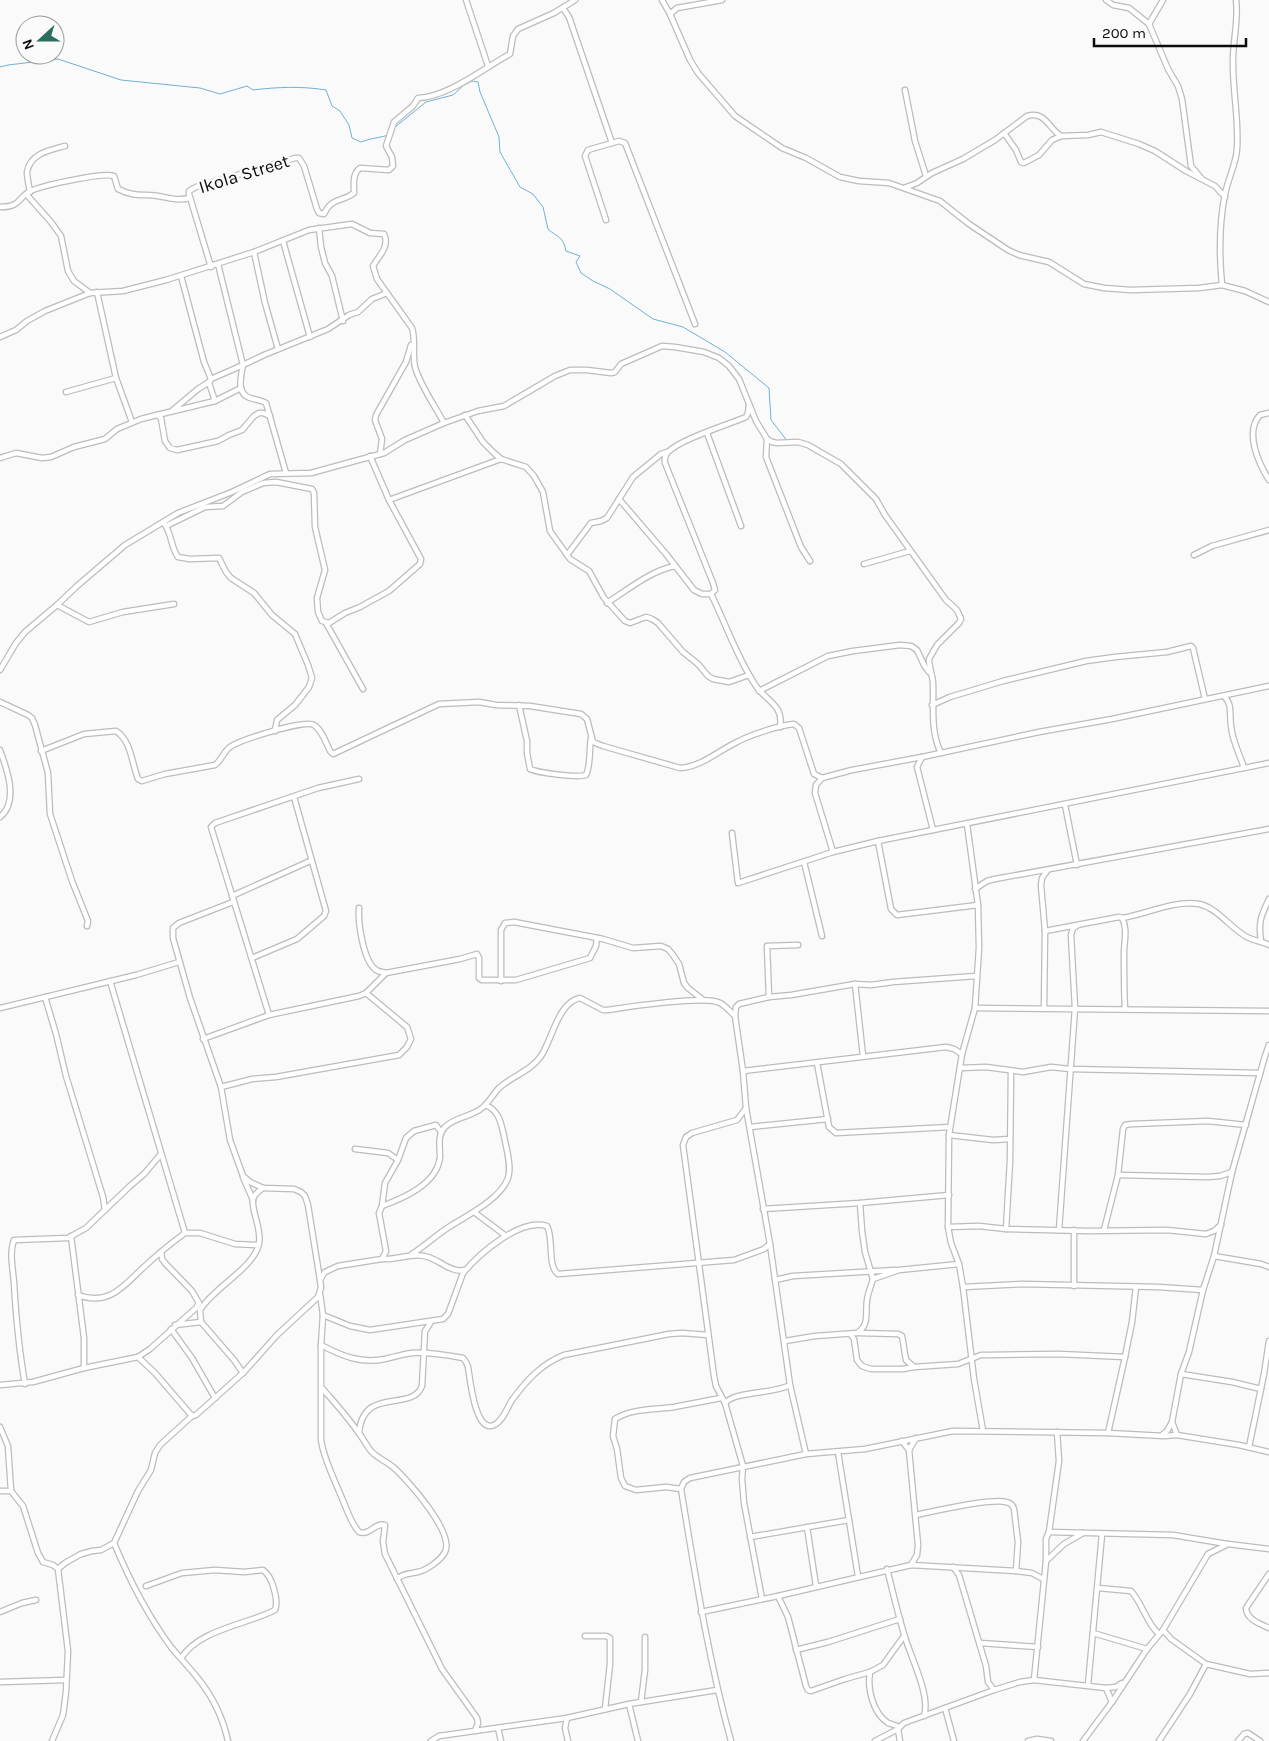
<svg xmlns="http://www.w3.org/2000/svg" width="1269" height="1741" font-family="Karla,sans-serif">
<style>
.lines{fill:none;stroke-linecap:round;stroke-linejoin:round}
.stream{stroke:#6fb2d3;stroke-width:1}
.street-casing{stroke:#bcbcbd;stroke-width:7}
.street{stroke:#fff;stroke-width:4.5}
.labels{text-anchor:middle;stroke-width:5;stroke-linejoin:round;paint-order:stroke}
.street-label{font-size:18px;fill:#0c0c0d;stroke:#fafafb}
</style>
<rect width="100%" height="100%" fill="#fafafb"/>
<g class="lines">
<!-- stream -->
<g class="stream">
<path d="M0 67 8 65 58 59 121 80 200 88 220 94 247 86 253 90C277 87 302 86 326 90L332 106 340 111 349 125 352 138 361 142C371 138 379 138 389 135"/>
<path d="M394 128 426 102 453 95 464 85 472 81 478 82 480 92 499 137 500 152 520 187 533 194 543 207 548 229C558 238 563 236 566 251L580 256 576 262 581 273 593 281 610 289 653 319 683 327 725 352 769 388 771 420 788 442"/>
</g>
<defs>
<g id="street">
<polyline points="466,0 488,66"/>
<polyline points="662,0 670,14 690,60 698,73 735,116 782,148 806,158 840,177 859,181 889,183 940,201 969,224 1008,250 1019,255 1049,262 1084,284 1104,288 1131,290 1199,288 1222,285 1245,291 1269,302"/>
<polyline points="1106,0 1113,5 1129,8 1149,24"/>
<polyline points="1163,0 1149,24 1168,69 1178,86 1182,99 1191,166 1201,178"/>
<polyline points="563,8 569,17 612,143"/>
<polyline points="670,14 677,8 722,0"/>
<polyline points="905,90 915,141 926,176"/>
<polyline points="1004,133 1016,150 1021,162 1024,163 1039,155 1052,140 1061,136"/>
<path d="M904 188 917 183 932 173 963 159 995 140 1027 116C1046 111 1048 128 1061 136L1088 135 1101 132 1139 144 1155 151 1186 171 1215 186 1225 197"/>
<path d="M30 192C29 186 27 178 27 172 30 153 51 150 65 146"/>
<polyline points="27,195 51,222 61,236 68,271 74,281 90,293"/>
<path d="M0 207C23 207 17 196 33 190 45 185 104 172 114 176L118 189C134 197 141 194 158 196 169 198 178 201 190 198"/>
<polyline points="606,220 585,156 588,150 619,141 625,143 695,324"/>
<polyline points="319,228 321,247 325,263 332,276 343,321"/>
<polyline points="283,241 310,337"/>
<polyline points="254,252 265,303 278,349"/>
<path d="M211 267 189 194V191L196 187 295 158H299L304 166 317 209 319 213 324 214C333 196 341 203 354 193 354 184 352 174 360 168L389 170 393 166 392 157 386 146 394 122 413 106 418 98C448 97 484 68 510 54L513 36 518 29 554 13 575 0"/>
<polyline points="181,276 204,362 211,379"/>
<path d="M1222 285C1219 254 1219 224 1225 194 1228 179 1236 164 1237 149 1239 121 1233 93 1233 65 1232 43 1239 22 1236 0"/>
<polyline points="97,292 116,378 132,422"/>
<path d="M0 337 16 330 27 321 45 311 90 293 123 291 166 280 254 252 309 230 352 224 370 233 384 234C390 246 379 256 373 266L377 279 412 328C416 340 412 354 415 367 420 385 435 406 444 423"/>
<polyline points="66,392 116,378"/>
<polyline points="215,401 209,383 211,379 243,365 218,264"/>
<path d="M749 405 748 413 746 417C727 425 681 439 668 452 665 455 664 458 665 463L713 583 715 590 711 594C726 624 737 658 756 686 766 701 784 705 780 727"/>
<polyline points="173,410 198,389 209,382"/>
<path d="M1269 413 1260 415C1244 432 1259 464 1269 480"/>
<polyline points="157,415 215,401 241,388"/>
<polyline points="465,415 483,442 494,453 501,459 526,467 534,476 543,492 550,531 570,559 589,571 604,598 625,621 630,623 646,617 652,619 658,623 683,652 698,664 708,676 713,679 729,682 749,675"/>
<polyline points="707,433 741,526"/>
<polyline points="767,439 766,457 801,547 810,561"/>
<polyline points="380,454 382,439 375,420 376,415 406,362 411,345"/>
<polyline points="0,458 16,453 42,458 51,457 74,447 105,439 117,429 141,419 157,415 161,418 165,441 170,448 177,450 218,441 229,435 242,430 254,416 259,413 263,413 270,416"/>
<path d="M286 473 266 403C261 400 256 400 250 398 236 394 241 376 243 365L264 355 328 329 349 315 358 312 372 299 387 293"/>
<polyline points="619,499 666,554 694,590 702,594 711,594"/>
<polyline points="389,500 501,459"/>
<path d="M165 525C172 535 171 548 178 557L190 559 219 558 226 572 231 578 254 593 272 615 295 634 308 665 312 678 309 687 295 705 277 720 275 731"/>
<polyline points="166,526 205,507 223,506 242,492 263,483 276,482 312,489 314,493 315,527 325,570 317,598 318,612 322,621 329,623 345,613 360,607 389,591 420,564 421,559 389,500 370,456"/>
<polyline points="567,555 591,523 601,521 607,518 633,477 661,454 667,452"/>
<polyline points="1194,555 1212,546 1269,530"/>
<polyline points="864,564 910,551"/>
<path d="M607 603C629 589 650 571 675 566"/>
<polyline points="57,605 89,622 123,612 174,604"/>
<polyline points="326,623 363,689"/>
<path d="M0 670 16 643 25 632 57 605 77 586 125 545 178 513 232 492 270 474 311 473 384 453 405 440 444 423 478 411 504 406 555 376 570 370H587L611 373 615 372 621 364 662 346 675 347 704 352 719 358 729 366 739 379 756 421 767 439 772 442 777 443 798 442 808 445 841 464 876 499 885 515 946 600 957 610 961 619 959 623 937 645 929 659C929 667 932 674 933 682 934 706 930 732 941 753"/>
<polyline points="759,691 828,656 853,651 900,645 911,646 917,650 924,665 929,672"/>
<path d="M1224 696C1233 705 1229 714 1231 726 1232 740 1240 755 1244 768"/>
<polyline points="0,702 28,715 32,718 35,725 48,773 50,814 72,881 88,921 87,926"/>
<path d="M519 705 527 741V753L530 769C539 773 577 778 586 775 591 765 589 749 591 738"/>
<polyline points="932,705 950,697 1003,681 1086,661 1115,657 1167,652 1191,646 1193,648 1205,699"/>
<path d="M0 750C7 769 19 802 0 817"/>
<path d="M41 751 84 734 116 731C131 740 132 764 138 779L142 781 165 774 215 765C222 760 223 752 230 747 240 740 305 719 314 725 322 730 326 743 330 751L333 754 439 704 479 702 496 705 530 706 581 714 587 719 593 742 603 746 680 768C701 767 718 751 737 742 750 735 780 725 794 724L799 728 814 774 822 778"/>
<polyline points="922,757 917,767 933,830"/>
<polyline points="1065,805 1077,865"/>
<polyline points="967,824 978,905 979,948 975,1008 962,1054 949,1135 948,1227 951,1243 959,1264 963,1287 974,1379 983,1431"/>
<polyline points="732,833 738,883 833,852 878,841 1269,763"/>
<polyline points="878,841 891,909 897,915 978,905"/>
<polyline points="833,852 815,793 816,785 822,778 852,770 922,757 1039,732 1112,719 1269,686"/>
<polyline points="804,862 822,936"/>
<polyline points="975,889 987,881 995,879 1269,829"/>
<polyline points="232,896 310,861"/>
<polyline points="233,902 179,923 173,928 173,938 190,998 221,1087 230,1140 243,1176 250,1182 263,1188 294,1189 301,1192 305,1196 308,1205 320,1280"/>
<path d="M359 908C358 922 363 964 378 971 380 972 383 972 386 973L460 959 477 954 479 958V978L482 980H516L590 958 596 946 597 938"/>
<path d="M1122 918C1147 914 1173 900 1199 904 1218 908 1230 928 1247 937 1254 941 1262 941 1269 945"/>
<path d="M1045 931 1119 917 1122 918C1128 929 1124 941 1124 953 1124 972 1124 991 1125 1009"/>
<path d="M1261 941C1258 922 1261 916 1269 899"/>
<polyline points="252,958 297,939 324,916 326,911 294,797"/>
<polyline points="501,981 501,930 505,923 514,922 603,939 633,948 661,946 668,949 673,955 679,964 684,983 688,988 702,999"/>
<polyline points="855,984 863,1056"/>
<polyline points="45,997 56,1034 66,1076 103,1197 105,1210"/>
<polyline points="769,997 767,946 798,945"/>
<polyline points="0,1008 136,975 179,962"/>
<polyline points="975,1008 1269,1011"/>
<polyline points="1044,1008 1045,931 1041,885 1042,878 1047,871"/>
<polyline points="269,1015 211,827 215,823 318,788 359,779"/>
<polyline points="203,1039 269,1015 359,996 366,993 386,973"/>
<polyline points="1269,1045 1265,1056 1232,1172 1214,1256 1203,1290 1189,1352 1181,1374 1172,1422 1177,1435 1239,1445 1269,1452"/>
<polyline points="817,1063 829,1127 836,1133 950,1127"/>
<polyline points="960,1068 986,1067 1023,1072 1051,1067 1070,1069 1260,1073"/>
<polyline points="743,1071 946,1047 954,1049 962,1054"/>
<polyline points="221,1087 252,1079 276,1077 399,1055 407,1047 411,1039 407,1027 366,993"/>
<polyline points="746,1108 737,1120 692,1133 686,1137 683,1145 714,1376 716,1386 725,1403 743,1466 742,1479 744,1503 762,1599"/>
<polyline points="750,1127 828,1119"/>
<polyline points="949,1135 993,1140 1010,1139"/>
<polyline points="355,1149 388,1153 398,1160"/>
<polyline points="1118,1175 1207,1177 1220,1176 1232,1172"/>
<polyline points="243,1177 253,1200"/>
<polyline points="860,1203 862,1231 865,1252 873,1279"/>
<path d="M382 1206C404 1198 437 1184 440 1157 440 1147 437 1135 445 1127 455 1117 471 1117 482 1108 489 1103 493 1094 499 1088 512 1076 531 1071 541 1056 552 1040 558 1002 580 998L603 1010H608C626 1007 707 995 720 1003 726 1006 730 1012 735 1016"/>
<polyline points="763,1209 860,1203 949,1195"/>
<polyline points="474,1212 506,1236"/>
<polyline points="948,1227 979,1226 1006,1229 1088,1231 1167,1230 1206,1234 1214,1231 1221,1225"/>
<polyline points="1006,1229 1010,1161 1011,1071"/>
<polyline points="1059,1230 1075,1008 1071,935 1073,928 1078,925"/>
<polyline points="1074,1230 1074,1286"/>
<polyline points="1104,1230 1118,1175 1123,1129 1125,1125 1132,1124 1208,1121 1246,1125"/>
<polyline points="185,1233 200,1233 235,1244 258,1245"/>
<polyline points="71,1236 84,1338 84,1368"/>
<path d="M412 1254C425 1246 436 1235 449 1227 466 1216 501 1199 508 1178 512 1166 506 1148 504 1136 501 1123 499 1110 485 1105"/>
<polyline points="1214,1256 1261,1264 1269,1267"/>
<path d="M382 1259C398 1260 412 1252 428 1257 441 1261 451 1273 465 1270"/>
<polyline points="775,1280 793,1276 895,1270"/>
<polyline points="963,1287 1022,1284 1158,1287 1203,1290"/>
<path d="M320 1294 323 1315 321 1345V1440C324 1460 334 1478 341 1496 347 1509 350 1522 359 1532 370 1536 375 1522 385 1525L383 1542 385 1554 442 1669 477 1718 478 1723 475 1731"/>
<path d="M78 1295C110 1307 125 1284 145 1266 158 1254 171 1243 185 1233L110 981"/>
<path d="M323 1315 350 1326 370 1330 443 1319 448 1314 463 1273C480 1253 520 1218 547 1226 554 1239 547 1266 558 1274L734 1260 764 1249 770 1244"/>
<polyline points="175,1325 201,1322"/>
<polyline points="171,1329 192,1358 215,1398"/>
<polyline points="859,1333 898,1334 902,1336 906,1360 914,1367"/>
<polyline points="851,1335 854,1339 857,1360 862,1366 871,1369 903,1369 914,1367 958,1364 981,1355 990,1355 1059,1354 1125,1357 1132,1322 1136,1287"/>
<path d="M785 1341 815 1336 857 1333C870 1325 865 1313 867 1300 868 1293 871 1286 873 1279L899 1270 959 1264"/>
<path d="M321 1345C342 1356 361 1364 385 1359 394 1357 403 1354 412 1353 429 1352 446 1355 463 1358L466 1362 468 1367C470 1378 475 1434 494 1425 503 1421 507 1408 512 1400 526 1381 541 1364 564 1355L669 1334 682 1333 708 1335"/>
<polyline points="138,1357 150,1349 196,1308 199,1303 192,1291 165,1263 162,1259 161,1252"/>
<path d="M243 1373 234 1360 201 1322 200 1310C214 1287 253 1269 259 1244 262 1228 251 1211 253 1199 254 1194 259 1191 263 1188"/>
<polyline points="1181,1374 1232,1382 1261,1389"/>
<path d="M25 1384C19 1350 16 1317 14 1283 13 1269 9 1253 14 1240L68 1238 86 1228 130 1186 144 1174 161 1154"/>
<polyline points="0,1385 33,1382 84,1368 138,1357 155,1373 192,1416"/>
<path d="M322 1388C334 1402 347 1416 358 1432 363 1438 366 1445 371 1451 377 1458 386 1461 393 1467 407 1479 455 1533 445 1552 441 1560 427 1570 418 1572 410 1574 403 1573 397 1579"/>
<path d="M725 1403C735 1391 774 1394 790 1385"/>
<polyline points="0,1427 8,1446 11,1491 23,1506 38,1553 43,1562 53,1565 58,1569"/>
<path d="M359 1433C363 1385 412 1413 422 1386L425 1331 431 1322"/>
<polyline points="1108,1433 1125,1357"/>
<polyline points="1162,1435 1167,1431 1172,1422"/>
<polyline points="902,1441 909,1450 918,1545 917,1555 911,1565"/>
<polyline points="1249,1447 1264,1374 1269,1341"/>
<polyline points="909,1450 916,1438"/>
<polyline points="838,1452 858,1576"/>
<polyline points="806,1454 790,1385 770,1244 746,1108 743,1071 735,1016 736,1007 739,1004 769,997 791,995 855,984 871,985 893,982 976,976"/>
<path d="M681 1489 666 1487 636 1490 625 1486 621 1478 617 1449 613 1436 615 1419C632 1408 655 1410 674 1407 689 1404 705 1401 721 1398"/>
<polyline points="0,1491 11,1491"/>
<path d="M916 1515C934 1511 991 1498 1006 1502 1011 1503 1013 1505 1014 1509L1018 1542 1016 1571"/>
<polyline points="807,1527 816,1586"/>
<polyline points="1049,1532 1173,1535 1227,1544"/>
<polyline points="750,1537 849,1520"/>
<path d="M114 1543C129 1579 148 1616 171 1647 179 1657 188 1666 196 1676 211 1694 223 1718 228 1741"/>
<polyline points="1046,1561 1064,1544 1083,1533"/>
<polyline points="953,1567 959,1575 986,1666 988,1682 994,1690"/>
<path d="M887 1569C893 1592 898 1615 905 1637 911 1658 931 1696 924 1716"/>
<path d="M1269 1574 1246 1608C1246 1619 1260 1624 1269 1628"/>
<path d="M146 1586 182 1573 215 1570 244 1572 263 1570C272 1576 279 1600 275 1610 246 1625 200 1629 181 1658"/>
<path d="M1098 1588 1131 1591C1143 1604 1146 1623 1159 1634"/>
<polyline points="778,1596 788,1617 806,1686 808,1690 811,1691 845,1679 870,1672"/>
<polyline points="0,1612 22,1603 36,1600"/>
<polyline points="701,1612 778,1596 911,1565 1016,1571 1032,1573 1043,1579"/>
<polyline points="1163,1630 1171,1639 1206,1664 1250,1674 1269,1673"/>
<polyline points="1093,1633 1147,1649"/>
<polyline points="585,1636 606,1636 610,1638 610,1664 605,1709"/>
<polyline points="980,1643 1038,1647"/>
<polyline points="796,1650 828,1642 900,1619"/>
<polyline points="1034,1680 1046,1561 1046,1539 1049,1532 1059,1461 1057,1432"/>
<polyline points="0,1682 66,1680"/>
<polyline points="1088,1685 1102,1534"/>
<polyline points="1106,1688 1112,1702"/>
<polyline points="641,1702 645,1670 645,1637"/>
<polyline points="629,1704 638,1741"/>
<polyline points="945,1708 954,1741"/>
<polyline points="567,1718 565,1728 568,1741"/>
<path d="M899 1727C896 1725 891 1724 888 1723 873 1713 867 1689 870 1672L883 1665 904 1636"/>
<polyline points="498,1728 501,1741"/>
<polyline points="52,1741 63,1715 66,1692 68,1651 58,1569 65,1563 81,1554 92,1551 101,1550 114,1543 138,1491 151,1470 155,1453 160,1445 192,1416 196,1415 244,1372 277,1335 318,1297 321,1288 320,1280 325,1272 338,1266 382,1259 386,1251 379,1213 382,1206 385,1183 398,1160 406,1138 414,1131 436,1125 441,1132"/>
<polyline points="431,1741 439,1736 567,1718 629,1704 717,1690"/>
<path d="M731 1741C708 1658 695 1574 681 1489L684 1482 690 1478 806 1454 865 1449 953 1431 1108 1433 1164 1436 1177 1435"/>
<polyline points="875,1741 898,1729"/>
<polyline points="900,1741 898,1729 904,1723 994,1690 1020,1682 1034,1680 1106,1688 1116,1687 1122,1683"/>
<polyline points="1028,1741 1037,1739 1051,1741"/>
<polyline points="1083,1741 1112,1702 1147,1649 1163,1630 1208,1554 1228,1544 1269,1549"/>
<polyline points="1159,1741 1190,1694 1206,1664"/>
<polyline points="1238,1741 1244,1734 1248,1733 1260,1741"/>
</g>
</defs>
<!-- street casing -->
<use href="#street" class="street-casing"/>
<!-- street -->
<use href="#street" class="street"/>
</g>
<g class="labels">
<!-- street labels -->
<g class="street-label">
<text transform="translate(244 174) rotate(-17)" y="6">Ikola Street</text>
</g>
</g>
<!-- north arrow -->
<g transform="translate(40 40) rotate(249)"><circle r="24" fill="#fafafb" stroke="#9b9b9c"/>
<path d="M0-4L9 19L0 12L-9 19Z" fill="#2b6e60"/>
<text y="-8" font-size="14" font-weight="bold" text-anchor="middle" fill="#0c0c0d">N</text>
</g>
<!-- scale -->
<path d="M1094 38v8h152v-8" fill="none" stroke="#0c0c0d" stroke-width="2.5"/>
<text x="1102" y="38" font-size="15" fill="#0c0c0d" stroke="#fafafb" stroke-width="4" paint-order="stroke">200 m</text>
</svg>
